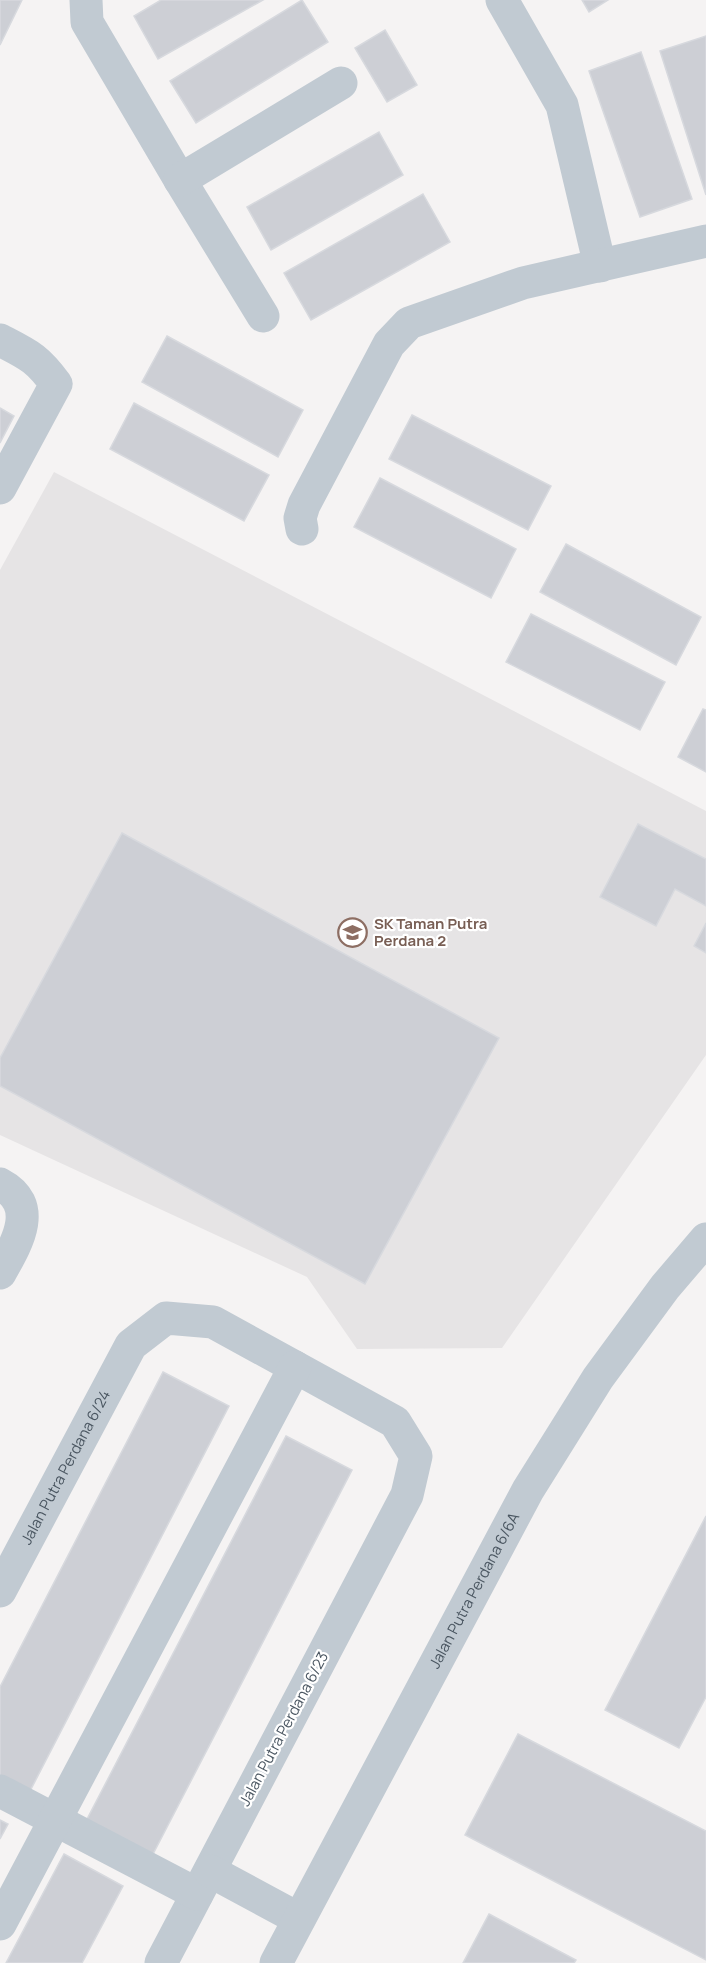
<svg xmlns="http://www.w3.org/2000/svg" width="706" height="1963" font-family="Manrope,sans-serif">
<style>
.education{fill:#e6e4e5}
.building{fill:#cdcfd5;stroke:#d7d9de;stroke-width:1.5}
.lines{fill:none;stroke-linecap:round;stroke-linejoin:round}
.minor{stroke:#c1cad2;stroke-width:33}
.labels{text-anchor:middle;stroke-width:4.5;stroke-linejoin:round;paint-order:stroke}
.education-label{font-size:15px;font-weight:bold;fill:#785e54;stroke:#fff;text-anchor:start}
.street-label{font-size:15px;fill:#4a5661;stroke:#fff}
</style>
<rect width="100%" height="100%" fill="#f5f3f3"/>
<!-- education -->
<polygon class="education" points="54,472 706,811 706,1055 502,1348 357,1349 307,1277 0,1135 0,570"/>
<!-- building -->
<g class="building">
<polygon points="0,0 22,0 0,45"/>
<polygon points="161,0 263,0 158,59 134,16"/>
<polygon points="302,0 328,42 196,123 170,81"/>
<polygon points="582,0 608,0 589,12"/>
<polygon points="385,30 417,85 387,102 355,48"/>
<polygon points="706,36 706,195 660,51"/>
<polygon points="641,52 692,199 640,217 589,71"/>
<polygon points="379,132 403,175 271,250 247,207"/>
<polygon points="423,194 450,242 311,320 284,273"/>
<polygon points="167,336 303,410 278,457 142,382"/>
<polygon points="134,403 269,475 244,521 110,449"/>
<polygon points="0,408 14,416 0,443"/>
<polygon points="412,415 551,486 528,530 389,459"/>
<polygon points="380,478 516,549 491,598 354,527"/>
<polygon points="566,544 701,617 676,665 540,592"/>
<polygon points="531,614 665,682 640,730 506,662"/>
<polygon points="703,709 706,710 706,772 678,757"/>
<polygon points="638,824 706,859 706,906 675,889 656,926 600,897"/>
<polygon points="122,833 499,1038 365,1284 0,1086 0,1058"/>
<polygon points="706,923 706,953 694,946"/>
<polygon points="163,1372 229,1406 29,1793 0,1779 0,1687"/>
<polygon points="286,1436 352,1470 151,1858 85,1823"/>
<polygon points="706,1516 706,1697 679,1748 605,1710"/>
<polygon points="518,1734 706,1831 706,1960 465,1835"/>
<polygon points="0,1820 8,1824 0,1839"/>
<polygon points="64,1854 123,1886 82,1963 6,1963"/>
<polygon points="489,1914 576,1960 574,1963 463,1963"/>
</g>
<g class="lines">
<!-- minor -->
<g class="minor">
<polyline points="86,0 87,22 180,180 263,316"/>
<polyline points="502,0 562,105 600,266"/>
<polyline points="180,180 341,83"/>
<path d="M0 340C29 355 37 358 56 384L0 488"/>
<polyline points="302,529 300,518 304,505 389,344 409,323 523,283 706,241"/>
<path d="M0 1184C40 1205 17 1243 0 1273"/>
<path id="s1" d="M0 1591 131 1345 166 1318 213 1322 395 1422 416 1456 407 1495 161 1963"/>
<polyline points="0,1791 197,1894"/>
<polyline points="210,1871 299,1919"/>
<polyline points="0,1924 295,1367"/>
<path id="s2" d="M276 1963 528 1490 598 1378 665 1287 706 1239"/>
</g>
</g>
<!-- icons -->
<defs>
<symbol id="school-ring" viewBox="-11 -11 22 22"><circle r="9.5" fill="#fff" stroke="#8d6e63" stroke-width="1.5"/><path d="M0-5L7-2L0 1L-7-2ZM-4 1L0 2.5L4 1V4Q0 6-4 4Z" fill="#8d6e63"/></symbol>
</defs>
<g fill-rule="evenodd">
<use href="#school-ring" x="336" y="916" width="33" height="33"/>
</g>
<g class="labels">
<!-- education labels -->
<g class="education-label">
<text x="374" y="929">SK Taman Putra<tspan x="374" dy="17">Perdana 2</tspan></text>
</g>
<!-- street labels -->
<g class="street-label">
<text dy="5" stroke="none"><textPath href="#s1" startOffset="140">Jalan Putra Perdana 6/24</textPath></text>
<text dy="5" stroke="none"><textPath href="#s2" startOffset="422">Jalan Putra Perdana 6/6A</textPath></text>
<text transform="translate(284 1729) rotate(-62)" y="5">Jalan Putra Perdana 6/23</text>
</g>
</g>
</svg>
